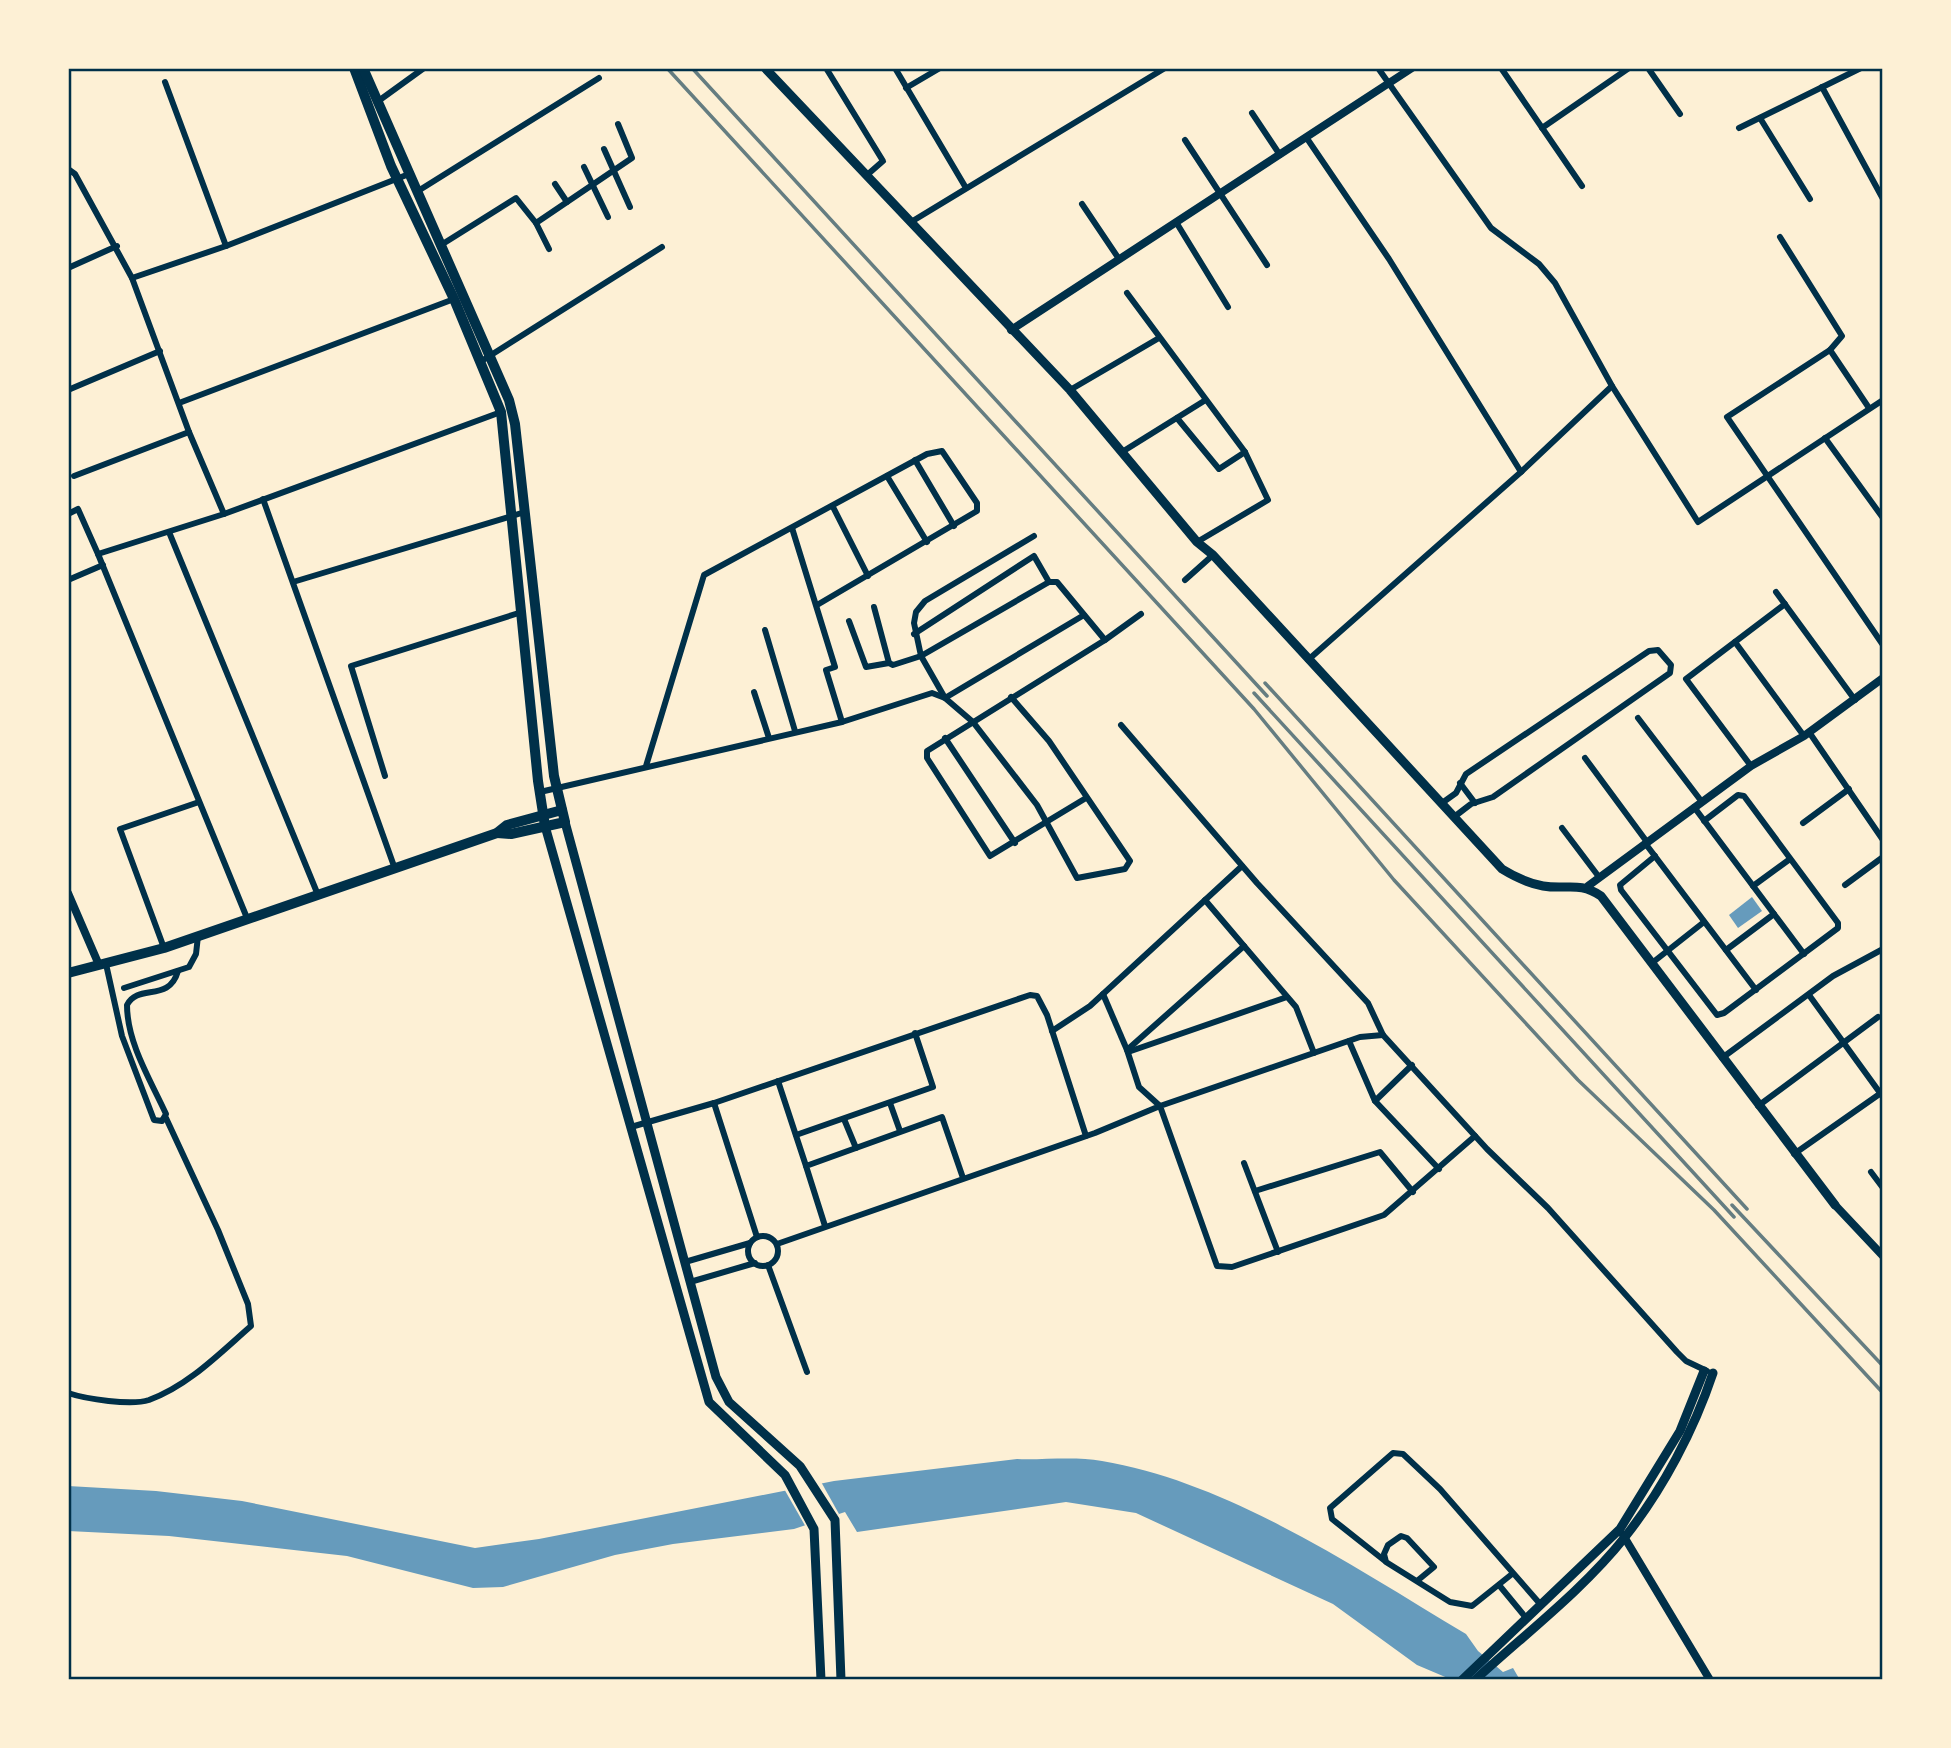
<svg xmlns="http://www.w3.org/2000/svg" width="1951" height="1748" font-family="'IBM Plex Sans',sans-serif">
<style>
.water{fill:#669bbc}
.pier{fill:#fdf0d5}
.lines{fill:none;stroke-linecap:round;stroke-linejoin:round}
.minor{stroke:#003049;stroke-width:6}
.tertiary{stroke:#003049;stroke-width:8}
.secondary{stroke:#003049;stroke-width:9}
.primary{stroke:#003049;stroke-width:10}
.rail{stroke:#657d81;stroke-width:3.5}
.neatline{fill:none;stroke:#003049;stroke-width:2.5}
</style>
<rect width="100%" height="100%" fill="#fdf0d5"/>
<!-- water -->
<g class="water">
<polygon points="1752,897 1762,911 1738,928 1729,915"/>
<path d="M1017 1459C1044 1460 1075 1456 1102 1461 1229 1482 1357 1569 1466 1634L1478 1651 1503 1672 1513 1668 1520 1680 1450 1679 1417 1665 1333 1604 1136 1513 1066 1502 857 1532 845 1512 794 1529 673 1544 615 1555 503 1587 473 1588 347 1556 169 1536 68 1531V1486L156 1491 242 1501 475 1548 539 1539 834 1481Z"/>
</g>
<!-- pier -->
<polygon class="pier" points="820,1480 839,1514 807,1529 783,1487"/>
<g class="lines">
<!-- minor -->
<g class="minor">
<polyline points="826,68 883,161 867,175"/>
<polyline points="895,68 966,188"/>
<polyline points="1378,68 1491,228 1539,264 1555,283 1612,386 1698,522 1883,400"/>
<polyline points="1501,68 1582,186"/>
<polyline points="1648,68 1680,114"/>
<polyline points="165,82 226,246"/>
<polyline points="1822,87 1883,199"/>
<polyline points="906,88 940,68"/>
<polyline points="377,102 424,68"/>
<polyline points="1252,113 1280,155"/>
<polyline points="1760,118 1810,199"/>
<polyline points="1542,128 1629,68"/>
<polyline points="1739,128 1861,68"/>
<polyline points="1306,137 1389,259 1521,472"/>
<polyline points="1185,140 1267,265"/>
<polyline points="604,149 630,207"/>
<polyline points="584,167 608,217"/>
<polyline points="68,169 75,174 132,278 189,432 224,514"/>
<polyline points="555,184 567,202"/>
<polyline points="418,191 599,78"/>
<polyline points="1082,204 1119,259"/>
<polyline points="911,222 1165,68"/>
<polyline points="1176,222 1228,307"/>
<polyline points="536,223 549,249"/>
<polyline points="1780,237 1842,336 1830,350 1869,408"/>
<polyline points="441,245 516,198 536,223 632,158 618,124"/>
<polyline points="68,268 117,246"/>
<polyline points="132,278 226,246 409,174"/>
<polyline points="1127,293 1245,452 1268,500 1197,542"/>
<polyline points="1830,350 1727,417 1883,645"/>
<polyline points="480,362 662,247"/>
<polyline points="68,390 160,351"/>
<polyline points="1070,390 1159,338"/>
<polyline points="179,403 454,299"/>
<polyline points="1177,418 1219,469 1245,452"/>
<polyline points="1825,438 1883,518"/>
<polyline points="1122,452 1204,401"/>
<polyline points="915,460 954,526"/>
<polyline points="74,476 189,432"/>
<polyline points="887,476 927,542"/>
<polyline points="263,499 395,869"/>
<polyline points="833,507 868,576"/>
<polyline points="68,514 78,509 98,554 247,918"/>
<polyline points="792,528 835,667 826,670 842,722"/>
<polyline points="169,532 318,895"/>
<polyline points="98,554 224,514 501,412"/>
<polyline points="68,580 103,565"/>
<polyline points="1185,580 1213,555"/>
<polyline points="293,582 525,512"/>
<polyline points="1776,592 1855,700"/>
<polyline points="874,607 889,663"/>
<polyline points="849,621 866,667 889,663 893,665 921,656 1049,582 1057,582 1105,640"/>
<polyline points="765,630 795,731"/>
<polyline points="914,634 1034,556 1049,582"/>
<polyline points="1735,642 1804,736"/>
<polyline points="1308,660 1521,472 1612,386"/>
<polyline points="754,692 769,738"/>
<polyline points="1011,697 1049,741 1130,861 1125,869 1077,878 1037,805 973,722 945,698 921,656 914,623 916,612 925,601 1034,536"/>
<polyline points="1638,718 1702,802"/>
<polyline points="1121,725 1257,883 1368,1003 1383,1035 1487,1149 1548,1208 1677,1352 1686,1361 1707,1371"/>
<polyline points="1809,732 1883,840"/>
<polyline points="945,738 1015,843"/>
<polyline points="1585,758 1647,842"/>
<polyline points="646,766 704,575 927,454 942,451 977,503 977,511 817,605"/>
<polyline points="1751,766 1686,679 1785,604"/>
<polyline points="385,776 351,666 522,612"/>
<polyline points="1460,783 1475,803"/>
<polyline points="540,792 842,722 932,693 945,698 1084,615"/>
<polyline points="1086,798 990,856 927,758 927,751 1105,640 1141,614"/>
<polyline points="1442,803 1456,793 1466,774 1649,651 1658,650 1671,665 1670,673 1493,797 1471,804 1454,817"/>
<polyline points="1694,807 1804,954"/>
<polyline points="1803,823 1849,789"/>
<polyline points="1562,828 1599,877"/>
<polyline points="1645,843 1756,990"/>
<polyline points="1655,856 1620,885 1621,890 1717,1015 1724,1013 1838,928 1838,923 1744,796 1738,795 1704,821"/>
<polyline points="1845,885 1883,857"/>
<polyline points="1753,886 1790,859"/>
<polyline points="1205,900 1244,946"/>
<polyline points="164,948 120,829 199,802"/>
<polyline points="1726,950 1774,914"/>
<polyline points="1652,963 1704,922"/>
<path d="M106 964 122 1036 154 1120 162 1121 166 1114C151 1081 127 1043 127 1005 138 983 169 1003 178 971"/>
<polyline points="124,988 189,967 196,954 198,936"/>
<polyline points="1103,994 1127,1050"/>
<polyline points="1809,995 1883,1097"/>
<polyline points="1052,1031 1090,1006 1242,866"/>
<polyline points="1383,1035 1360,1037 1160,1106 1217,1266 1232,1267 1384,1215 1475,1136"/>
<polyline points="1349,1041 1375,1101 1439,1169"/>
<polyline points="1128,1052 1287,997"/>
<polyline points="1722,1058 1833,976 1883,949"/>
<polyline points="778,1081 806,1166"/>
<polyline points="1375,1101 1412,1065"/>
<polyline points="714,1103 757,1237"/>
<polyline points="890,1103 900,1131"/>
<polyline points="1758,1106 1878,1017"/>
<polyline points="844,1119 856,1148"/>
<polyline points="631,1127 714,1103 1030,995 1037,996 1047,1015 1086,1136"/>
<polyline points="796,1135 933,1087 915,1033"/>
<polyline points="1794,1154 1881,1093"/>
<polyline points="1244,1163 1278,1252"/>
<polyline points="1871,1172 1883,1188"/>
<polyline points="1255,1191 1380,1152 1413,1192"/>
<polyline points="825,1226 806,1166 942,1117 963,1178"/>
<circle cx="763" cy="1251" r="15"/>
<polyline points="777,1244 1095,1133 1160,1106 1139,1087 1127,1050 1244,946 1296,1007 1314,1053"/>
<polyline points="685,1262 750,1243"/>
<polyline points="768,1265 807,1372"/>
<polyline points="690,1282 755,1263"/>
<path d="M68 1393C86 1399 131 1406 149 1400 188 1386 220 1353 251 1326L248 1304 218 1230 166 1118"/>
<polyline points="1385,1561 1332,1519 1330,1508 1393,1453 1403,1454 1440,1489 1541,1605"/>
<polyline points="1417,1581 1434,1567 1407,1538 1401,1536 1388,1545 1384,1554 1386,1562 1450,1602 1472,1606 1512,1574"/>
<polyline points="1499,1585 1527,1619"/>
</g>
<!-- tertiary -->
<g class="tertiary">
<polyline points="1011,330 1412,68"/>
<polyline points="1588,886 1751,766 1804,736 1883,678"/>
<polyline points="68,893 99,965"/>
<polyline points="1835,1205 1883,1256"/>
<polyline points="1623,1535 1710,1680"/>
</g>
<!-- secondary -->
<g class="secondary">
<path d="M765 68 1070 390 1197 542 1213 555 1502 869C1515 877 1527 883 1543 886 1567 890 1579 881 1601 896L1835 1205"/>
<polyline points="565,822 716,1377 729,1402 800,1466 835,1520 841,1680"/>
<polyline points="545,826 709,1402 785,1475 814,1529 821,1680"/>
<polyline points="1462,1680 1620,1529 1680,1431 1704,1371"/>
<path d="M1475 1680C1525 1634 1583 1590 1625 1537 1663 1489 1694 1430 1713 1373"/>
</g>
<!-- primary -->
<g class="primary">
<polyline points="354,68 391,166 454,299 501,412 538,781 545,826"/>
<polyline points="363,68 509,400 515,424 554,776 565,822 511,834 497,833"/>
<polyline points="68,973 164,948 497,833 507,825 562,810"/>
</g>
<!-- rail -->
<g class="rail">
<polyline points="667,68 1254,709 1394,880 1578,1080 1714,1210 1883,1393"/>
<polyline points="692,68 1267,696"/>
<polyline points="1265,683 1747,1209"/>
<polyline points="1254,693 1734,1217"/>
<polyline points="1732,1205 1883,1366"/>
</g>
</g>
<!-- border -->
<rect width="1951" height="1748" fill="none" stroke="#fdf0d5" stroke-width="140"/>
<rect x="70" y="70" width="1811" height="1608" class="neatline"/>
</svg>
